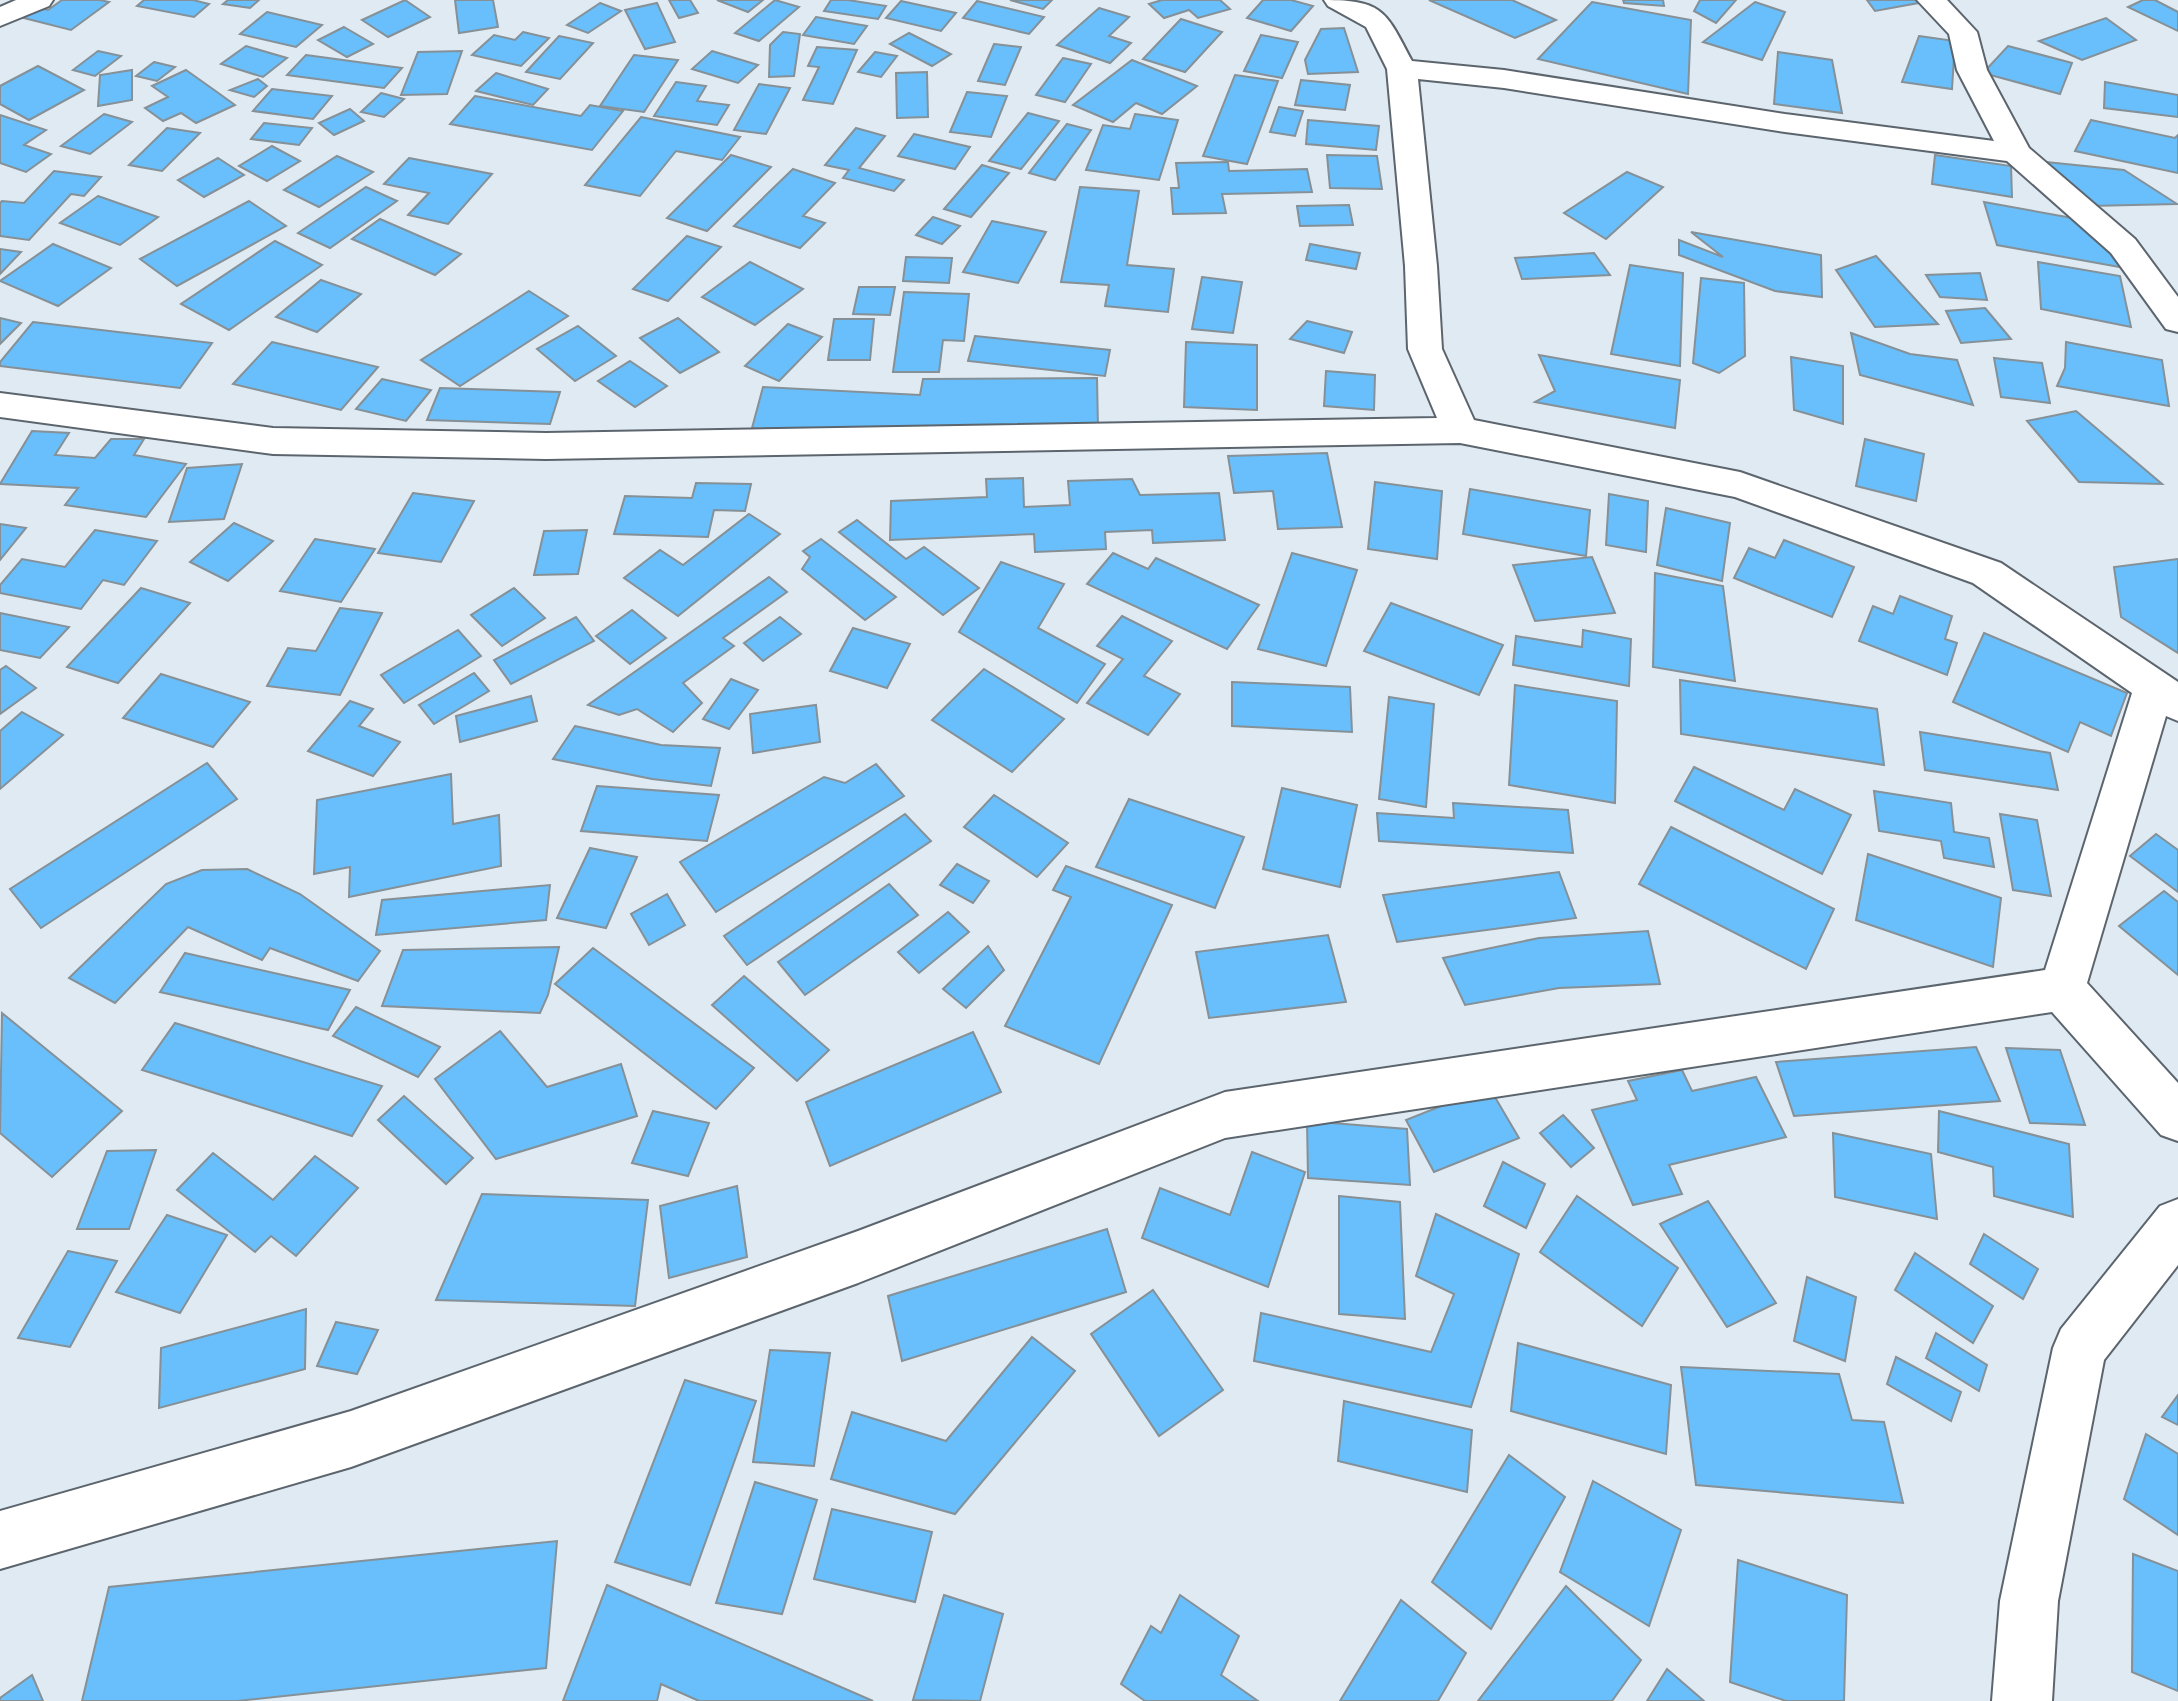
<svg xmlns="http://www.w3.org/2000/svg" width="2178" height="1701" font-family="'Noto Sans',sans-serif">
<style>
.building{fill:#68bffb;stroke:#859097;stroke-width:2}
.lines{fill:none;stroke-linecap:round;stroke-linejoin:round}
.minor-casing{stroke:#5c656d;stroke-width:4}
.minor{fill:#fff;fill-rule:evenodd}
</style>
<rect width="100%" height="100%" fill="#dfeaf3"/>
<!-- building -->
<g class="building">
<polygon points="62,0 100,0 109,2 71,30 20,17 34,7 48,10"/>
<polygon points="144,0 193,0 209,4 194,17 137,6"/>
<polygon points="228,0 259,0 250,8 223,4"/>
<polygon points="405,0 430,17 388,37 362,20"/>
<polygon points="455,0 493,0 498,27 459,33"/>
<polygon points="669,0 690,0 698,13 679,18"/>
<polygon points="717,0 763,0 748,12"/>
<polygon points="775,0 799,7 759,41 735,33"/>
<polygon points="831,0 848,0 886,6 878,19 824,11"/>
<polygon points="1010,0 1052,0 1043,9"/>
<polygon points="1162,0 1220,0 1230,9 1198,18 1189,10 1164,18 1149,4"/>
<polygon points="1263,0 1291,0 1313,6 1291,31 1247,18"/>
<polygon points="1429,0 1512,0 1556,20 1515,38"/>
<polygon points="1623,0 1663,0 1664,6 1624,3"/>
<polygon points="1700,0 1736,0 1716,23 1694,11"/>
<polygon points="1867,0 1922,0 1924,2 1875,11"/>
<polygon points="2143,0 2155,0 2178,12 2178,31 2128,7"/>
<polygon points="901,1 956,13 941,31 886,18"/>
<polygon points="977,1 1044,17 1029,34 963,18"/>
<polygon points="1592,2 1691,20 1688,94 1538,59"/>
<polygon points="1755,2 1785,12 1762,60 1703,42"/>
<polygon points="600,3 621,11 588,33 567,25"/>
<polygon points="657,3 675,42 645,49 625,10"/>
<polygon points="1099,8 1129,17 1109,36 1131,43 1110,63 1057,45"/>
<polygon points="267,12 322,25 296,47 240,34"/>
<polygon points="816,17 867,26 854,44 803,35"/>
<polygon points="2106,18 2136,40 2082,60 2039,41"/>
<polygon points="1181,19 1222,32 1185,72 1143,59"/>
<polygon points="344,27 373,44 347,57 318,40"/>
<polygon points="1344,28 1358,72 1308,74 1305,60 1321,29"/>
<polygon points="523,32 549,38 521,66 472,55 494,35 515,40"/>
<polygon points="783,32 800,34 794,76 769,77 770,45"/>
<polygon points="909,33 951,54 932,66 890,44"/>
<polygon points="1261,35 1298,42 1282,78 1244,71"/>
<polygon points="559,36 593,43 560,79 526,72"/>
<polygon points="1919,36 1955,41 1952,89 1902,82"/>
<polygon points="994,44 1021,47 1005,85 978,81"/>
<polygon points="246,46 287,58 263,77 221,64"/>
<polygon points="2008,46 2072,63 2060,94 1983,73"/>
<polygon points="817,47 857,50 833,104 803,100 819,67 808,66"/>
<polygon points="98,51 121,56 95,76 73,70"/>
<polygon points="462,51 447,94 401,95 418,52"/>
<polygon points="712,51 758,65 738,83 692,69"/>
<polygon points="875,52 897,56 881,77 858,72"/>
<polygon points="1778,52 1832,60 1842,113 1774,104"/>
<polygon points="306,55 402,68 384,88 287,75"/>
<polygon points="634,55 678,60 644,112 600,106"/>
<polygon points="1063,58 1091,64 1065,102 1036,95"/>
<polygon points="1132,60 1197,86 1162,114 1136,103 1113,122 1073,105"/>
<polygon points="154,62 175,67 157,81 136,76"/>
<polygon points="38,66 84,90 29,120 0,104 0,86"/>
<polygon points="132,70 132,100 98,106 100,75"/>
<polygon points="186,70 217,92 235,105 196,123 181,113 163,121 145,108 168,97 152,86"/>
<polygon points="927,72 928,117 897,118 896,73"/>
<polygon points="496,73 548,89 533,105 476,91"/>
<polygon points="1235,75 1278,81 1247,164 1203,156"/>
<polygon points="258,79 267,86 254,97 230,90"/>
<polygon points="1301,80 1350,85 1345,110 1295,105"/>
<polygon points="676,82 706,86 697,101 729,105 717,125 654,116"/>
<polygon points="2105,82 2178,95 2178,117 2104,108"/>
<polygon points="759,84 790,88 766,134 734,130"/>
<polygon points="272,89 332,96 313,119 253,111"/>
<polygon points="967,92 1007,96 991,137 950,132"/>
<polygon points="381,93 404,99 384,117 361,112"/>
<polygon points="475,96 581,116 590,105 623,111 592,150 450,124"/>
<polygon points="1279,107 1303,111 1295,136 1270,132"/>
<polygon points="350,109 364,121 334,135 319,123"/>
<polygon points="1028,113 1059,121 1021,169 989,161"/>
<polygon points="104,114 132,122 90,154 61,146"/>
<polygon points="1135,114 1178,120 1159,180 1086,170 1103,125 1130,129"/>
<polygon points="0,115 46,130 24,145 51,154 26,172 0,163"/>
<polygon points="641,117 740,137 722,160 676,151 640,196 585,185"/>
<polygon points="1308,120 1379,126 1376,150 1306,144"/>
<polygon points="2091,120 2175,138 2178,135 2178,173 2075,151"/>
<polygon points="264,123 312,128 299,145 251,139"/>
<polygon points="1067,124 1091,130 1055,180 1029,173"/>
<polygon points="167,128 200,133 162,171 129,165"/>
<polygon points="856,128 885,136 859,168 904,180 894,191 843,178 849,170 825,165"/>
<polygon points="914,134 970,147 955,169 898,156"/>
<polygon points="272,146 300,161 267,181 239,166"/>
<polygon points="731,155 771,167 707,231 667,218"/>
<polygon points="1327,155 1377,156 1382,189 1330,188"/>
<polygon points="1935,155 2011,166 2012,197 1932,184"/>
<polygon points="337,156 373,172 319,207 284,190"/>
<polygon points="218,158 244,175 204,197 178,180"/>
<polygon points="409,158 492,174 448,224 408,215 429,193 384,184"/>
<polygon points="1228,162 1229,171 1307,169 1312,192 1222,194 1226,213 1173,214 1171,188 1179,188 1176,163"/>
<polygon points="2046,162 2124,170 2177,204 2089,206"/>
<polygon points="982,165 1009,173 971,217 944,209"/>
<polygon points="793,169 835,183 803,216 825,223 800,248 734,226"/>
<polygon points="54,171 101,177 84,196 71,194 29,240 0,236 0,203 2,201 24,203"/>
<polygon points="1627,172 1663,187 1606,239 1564,213"/>
<polygon points="366,187 397,201 330,248 298,233"/>
<polygon points="1080,187 1139,191 1127,265 1174,269 1168,312 1105,306 1109,285 1061,282"/>
<polygon points="98,196 158,217 120,245 60,223"/>
<polygon points="249,201 286,226 177,286 140,259"/>
<polygon points="1984,202 2083,220 2125,268 1997,245"/>
<polygon points="1349,205 1353,225 1300,226 1297,206"/>
<polygon points="933,217 960,226 942,244 916,235"/>
<polygon points="380,219 461,254 435,275 352,239"/>
<polygon points="992,221 1046,232 1018,283 963,272"/>
<polygon points="1691,232 1821,255 1822,297 1775,291 1679,255 1679,240 1723,257"/>
<polygon points="687,236 721,247 668,301 633,289"/>
<polygon points="275,241 322,265 229,330 181,304"/>
<polygon points="53,244 111,268 58,306 0,281"/>
<polygon points="1310,244 1360,253 1356,269 1306,260"/>
<polygon points="0,249 21,252 0,274"/>
<polygon points="1594,253 1610,275 1522,279 1515,258"/>
<polygon points="1876,256 1938,324 1875,327 1836,270"/>
<polygon points="906,257 952,258 949,283 903,281"/>
<polygon points="750,262 803,289 755,325 702,297"/>
<polygon points="2038,262 2120,276 2131,327 2041,309"/>
<polygon points="1630,265 1683,273 1680,366 1611,354"/>
<polygon points="1980,273 1987,300 1940,297 1926,275"/>
<polygon points="1202,277 1242,282 1233,333 1192,329"/>
<polygon points="1701,278 1744,283 1745,356 1719,373 1693,363"/>
<polygon points="321,280 361,294 317,332 276,317"/>
<polygon points="859,287 895,287 890,315 853,314"/>
<polygon points="529,291 568,316 460,386 421,360"/>
<polygon points="904,292 969,294 964,341 943,340 939,372 893,372"/>
<polygon points="1985,308 2011,339 1961,343 1946,311"/>
<polygon points="0,318 21,323 0,344"/>
<polygon points="678,318 719,352 680,373 640,338"/>
<polygon points="834,319 874,319 870,360 828,360"/>
<polygon points="1307,321 1352,332 1344,353 1290,339"/>
<polygon points="33,322 212,343 180,388 0,366 0,362"/>
<polygon points="788,324 822,337 779,381 745,366"/>
<polygon points="578,326 616,356 575,381 537,349"/>
<polygon points="1851,333 1910,354 1957,360 1973,405 1860,375"/>
<polygon points="975,336 1110,350 1105,376 968,361"/>
<polygon points="272,342 378,367 341,410 233,384"/>
<polygon points="1186,342 1257,345 1257,410 1184,407"/>
<polygon points="2066,342 2162,360 2169,406 2057,386 2065,368"/>
<polygon points="1539,355 1680,380 1675,428 1535,402 1555,391"/>
<polygon points="1791,357 1843,366 1843,424 1794,410"/>
<polygon points="1994,358 2042,363 2050,403 2001,397"/>
<polygon points="630,361 667,386 635,407 598,381"/>
<polygon points="1326,371 1375,375 1374,410 1324,406"/>
<polygon points="1097,378 1098,429 905,435 752,428 763,387 920,395 923,379"/>
<polygon points="382,379 431,390 406,421 356,409"/>
<polygon points="440,388 560,392 550,424 427,420"/>
<polygon points="2076,411 2162,484 2079,482 2027,421"/>
<polygon points="32,431 69,433 55,455 95,458 111,439 144,439 134,455 186,464 146,517 65,505 78,488 0,484"/>
<polygon points="1865,439 1924,454 1916,501 1856,486"/>
<polygon points="1327,453 1342,527 1278,529 1273,491 1234,493 1228,456"/>
<polygon points="242,464 224,519 169,522 187,468"/>
<polygon points="1023,478 1024,507 1070,505 1068,481 1132,479 1140,495 1219,493 1225,540 1153,543 1152,530 1105,532 1106,549 1035,552 1034,534 890,540 891,501 987,497 986,479"/>
<polygon points="1375,482 1442,491 1437,559 1368,549"/>
<polygon points="696,483 751,484 745,511 714,510 708,537 614,534 625,496 692,498"/>
<polygon points="1470,489 1590,510 1586,556 1463,534"/>
<polygon points="413,493 474,501 441,562 378,553"/>
<polygon points="1609,494 1648,501 1646,552 1606,545"/>
<polygon points="1666,508 1730,523 1722,581 1657,565"/>
<polygon points="749,514 780,534 678,616 624,578 660,550 683,565"/>
<polygon points="857,520 906,559 924,547 979,588 943,615 839,532"/>
<polygon points="234,523 273,541 228,581 190,562"/>
<polygon points="0,524 26,528 0,560"/>
<polygon points="95,530 157,541 124,585 103,580 81,609 0,593 0,585 22,559 65,567"/>
<polygon points="587,530 578,574 534,575 544,531"/>
<polygon points="315,539 375,549 341,602 280,591"/>
<polygon points="821,539 896,597 865,620 802,569 810,557 803,551"/>
<polygon points="1784,540 1854,567 1832,617 1734,578 1749,548 1775,558"/>
<polygon points="1113,553 1148,569 1156,558 1259,605 1227,649 1087,584"/>
<polygon points="1292,553 1357,570 1326,666 1258,649"/>
<polygon points="1592,557 1615,613 1535,621 1513,565"/>
<polygon points="2178,559 2178,653 2121,617 2114,567"/>
<polygon points="1001,562 1064,584 1038,628 1105,664 1077,703 959,632"/>
<polygon points="1655,573 1723,586 1735,681 1653,667"/>
<polygon points="769,577 787,592 723,638 734,646 683,683 702,703 673,732 637,709 619,715 588,705"/>
<polygon points="141,588 190,603 118,683 67,667"/>
<polygon points="514,588 545,618 502,646 471,615"/>
<polygon points="1900,596 1952,616 1945,639 1957,643 1947,675 1859,641 1873,606 1893,614"/>
<polygon points="1391,603 1503,645 1479,695 1364,651"/>
<polygon points="340,608 382,613 340,695 267,686 288,648 316,651"/>
<polygon points="632,610 666,638 630,664 596,636"/>
<polygon points="0,613 69,627 40,658 0,650"/>
<polygon points="1122,616 1172,641 1144,676 1180,694 1148,735 1087,703 1123,659 1097,646"/>
<polygon points="576,617 594,641 511,684 494,660"/>
<polygon points="780,617 801,634 763,661 744,643"/>
<polygon points="853,628 910,644 887,688 830,671"/>
<polygon points="458,630 481,656 404,703 381,675"/>
<polygon points="1583,630 1631,639 1629,686 1513,665 1516,636 1582,647"/>
<polygon points="1984,633 2127,693 2111,736 2080,722 2068,752 1953,702"/>
<polygon points="6,666 36,688 0,714 0,670"/>
<polygon points="984,669 1064,719 1012,772 932,720"/>
<polygon points="474,673 489,691 434,724 419,705"/>
<polygon points="161,674 250,702 213,747 123,718"/>
<polygon points="731,679 758,690 729,729 703,719"/>
<polygon points="1680,680 1877,709 1884,765 1681,734"/>
<polygon points="1232,682 1350,687 1352,732 1232,726"/>
<polygon points="1515,685 1617,701 1615,803 1509,785"/>
<polygon points="531,696 537,721 460,742 456,716"/>
<polygon points="1389,697 1434,704 1426,807 1379,799"/>
<polygon points="350,701 373,709 359,726 400,742 373,776 308,751"/>
<polygon points="816,705 820,742 753,753 750,714"/>
<polygon points="22,712 63,735 0,789 0,731"/>
<polygon points="575,726 661,745 720,748 711,786 652,779 553,759"/>
<polygon points="1920,732 2050,753 2058,790 1925,770"/>
<polygon points="207,763 237,799 41,928 10,889"/>
<polygon points="876,764 904,796 716,912 680,862 824,777 845,783"/>
<polygon points="1694,767 1784,810 1795,789 1851,815 1822,874 1675,801"/>
<polygon points="451,774 453,824 499,815 501,866 349,897 350,867 314,874 317,800"/>
<polygon points="597,786 719,795 707,841 581,831"/>
<polygon points="1282,788 1357,805 1340,887 1263,869"/>
<polygon points="1874,791 1951,803 1954,832 1989,838 1994,867 1944,858 1941,841 1879,831"/>
<polygon points="994,795 1068,843 1037,877 964,827"/>
<polygon points="1129,799 1244,837 1215,908 1096,867"/>
<polygon points="1453,803 1568,810 1573,853 1379,841 1377,813 1454,818"/>
<polygon points="905,814 931,841 747,965 724,936"/>
<polygon points="2000,814 2037,820 2051,896 2013,890"/>
<polygon points="1671,827 1834,909 1806,969 1639,884"/>
<polygon points="2156,834 2178,850 2178,892 2130,856"/>
<polygon points="590,848 637,857 606,928 557,918"/>
<polygon points="1868,854 2001,898 1993,967 1856,920"/>
<polygon points="957,864 989,881 973,903 940,885"/>
<polygon points="1066,866 1172,905 1099,1064 1005,1026 1071,897 1053,890"/>
<polygon points="247,869 300,894 380,951 358,981 270,948 262,960 188,927 115,1003 69,978 166,884 202,870"/>
<polygon points="1559,872 1576,918 1397,942 1383,895"/>
<polygon points="889,884 918,915 805,995 778,962"/>
<polygon points="550,885 546,920 376,935 382,900"/>
<polygon points="2164,891 2178,902 2178,975 2119,926"/>
<polygon points="667,894 685,925 649,945 631,914"/>
<polygon points="948,912 969,932 919,973 898,952"/>
<polygon points="1648,931 1660,984 1559,988 1465,1005 1443,958 1539,938"/>
<polygon points="1328,935 1346,1002 1209,1018 1196,952"/>
<polygon points="988,946 1004,970 966,1008 943,989"/>
<polygon points="559,947 548,995 540,1013 382,1006 403,950"/>
<polygon points="593,948 754,1068 716,1109 555,984"/>
<polygon points="185,953 350,990 328,1030 160,992"/>
<polygon points="744,976 829,1050 797,1081 712,1005"/>
<polygon points="356,1007 440,1047 418,1077 333,1036"/>
<polygon points="2,1013 122,1111 52,1177 0,1133"/>
<polygon points="175,1023 382,1086 352,1136 142,1070"/>
<polygon points="500,1031 547,1087 621,1064 637,1116 496,1159 435,1079"/>
<polygon points="973,1032 1001,1092 830,1166 806,1102"/>
<polygon points="1976,1047 2000,1101 1794,1116 1776,1062"/>
<polygon points="2006,1048 2060,1050 2085,1125 2030,1123"/>
<polygon points="1682,1070 1692,1091 1756,1077 1786,1137 1669,1165 1682,1194 1633,1205 1592,1110 1637,1100 1628,1081"/>
<polygon points="1489,1087 1519,1138 1434,1172 1406,1120"/>
<polygon points="404,1096 473,1158 446,1184 378,1120"/>
<polygon points="653,1111 709,1123 688,1176 632,1163"/>
<polygon points="1939,1111 2069,1144 2073,1217 1994,1196 1993,1167 1938,1152"/>
<polygon points="1563,1115 1594,1148 1571,1167 1540,1133"/>
<polygon points="1307,1121 1407,1129 1410,1185 1308,1178"/>
<polygon points="1833,1133 1931,1154 1937,1219 1835,1197"/>
<polygon points="156,1150 129,1229 77,1229 107,1151"/>
<polygon points="1252,1152 1305,1172 1268,1287 1142,1238 1160,1188 1230,1215"/>
<polygon points="213,1153 273,1200 315,1156 358,1188 296,1256 271,1236 255,1252 177,1190"/>
<polygon points="1503,1162 1545,1184 1526,1228 1484,1206"/>
<polygon points="737,1186 747,1257 669,1278 660,1206"/>
<polygon points="482,1194 648,1200 635,1306 436,1300"/>
<polygon points="1339,1196 1400,1202 1405,1319 1339,1314"/>
<polygon points="1577,1196 1678,1268 1642,1326 1540,1252"/>
<polygon points="1708,1201 1776,1303 1727,1327 1660,1224"/>
<polygon points="1436,1214 1519,1254 1471,1407 1254,1361 1261,1313 1431,1352 1454,1294 1416,1276"/>
<polygon points="167,1215 227,1235 180,1313 116,1292"/>
<polygon points="1107,1229 1126,1292 902,1361 888,1296"/>
<polygon points="1984,1234 2038,1269 2023,1299 1970,1264"/>
<polygon points="68,1251 117,1261 70,1347 18,1338"/>
<polygon points="1915,1253 1993,1306 1973,1343 1895,1290"/>
<polygon points="1807,1277 1856,1297 1845,1361 1794,1341"/>
<polygon points="1153,1290 1223,1390 1159,1436 1091,1334"/>
<polygon points="306,1309 305,1369 159,1408 161,1348"/>
<polygon points="336,1322 378,1330 357,1374 317,1366"/>
<polygon points="1936,1333 1987,1365 1979,1391 1926,1358"/>
<polygon points="1032,1337 1075,1371 955,1514 831,1479 852,1412 946,1441"/>
<polygon points="1518,1343 1671,1385 1666,1454 1511,1411"/>
<polygon points="770,1350 830,1353 814,1466 753,1462"/>
<polygon points="1896,1357 1961,1392 1951,1421 1887,1384"/>
<polygon points="1681,1367 1839,1374 1852,1420 1884,1422 1903,1503 1696,1485"/>
<polygon points="685,1380 756,1401 690,1585 615,1562"/>
<polygon points="2178,1395 2178,1425 2162,1417"/>
<polygon points="1344,1401 1472,1430 1467,1492 1338,1461"/>
<polygon points="2146,1434 2178,1454 2178,1535 2124,1499"/>
<polygon points="1509,1455 1565,1497 1491,1629 1432,1582"/>
<polygon points="1593,1481 1681,1530 1649,1626 1560,1572"/>
<polygon points="755,1482 817,1500 782,1614 716,1603"/>
<polygon points="832,1509 932,1532 915,1602 814,1579"/>
<polygon points="557,1541 546,1668 237,1701 82,1701 109,1587"/>
<polygon points="2133,1554 2178,1571 2178,1691 2132,1672"/>
<polygon points="1738,1560 1847,1595 1844,1701 1786,1701 1730,1682"/>
<polygon points="607,1585 873,1701 699,1701 661,1684 657,1701 563,1701"/>
<polygon points="1566,1586 1641,1660 1612,1701 1478,1701"/>
<polygon points="944,1595 1003,1614 980,1701 913,1700"/>
<polygon points="1180,1595 1239,1636 1221,1675 1258,1701 1145,1701 1121,1684 1151,1626 1161,1633"/>
<polygon points="1401,1600 1466,1653 1438,1701 1340,1701"/>
<polygon points="1667,1669 1704,1701 1647,1701"/>
<polygon points="32,1675 43,1701 0,1701 0,1698"/>
</g>
<g class="lines">
<defs>
<g id="minor">
<polygon points="16,0 53,0 49,6 0,26 0,7"/>
<path d="M1324 0C1384 0 1386 12 1412 61L1504 70 1785 114 1994 141 1957 70 1949 34 1917 0H1947L1977 32 1987 70 2029 148 2135 239 2178 297V332L2166 329 2111 253 2007 161 1785 132 1504 88 1418 79 1437 266 1442 349 1474 420 1740 472 2001 563 2178 682V721L2166 716 2087 983 2178 1083V1141L2161 1135 2052 1012 1225 1138 858 1283 351 1467 0 1569V1511L351 1411 858 1231 1225 1092 2045 970 2132 693 1973 583 1735 497 1460 443 546 459 273 454 0 417V393L273 428 546 433 1437 418 1408 349 1405 266 1387 69 1366 27 1328 6Z"/>
<polygon points="2178,1199 2178,1265 2104,1360 2058,1601 2052,1701 1992,1701 2000,1601 2053,1348 2061,1329 2160,1206"/>
</g>
</defs>
<!-- minor casing -->
<use href="#minor" class="minor-casing"/>
<!-- minor -->
<use href="#minor" class="minor"/>
</g>
</svg>
